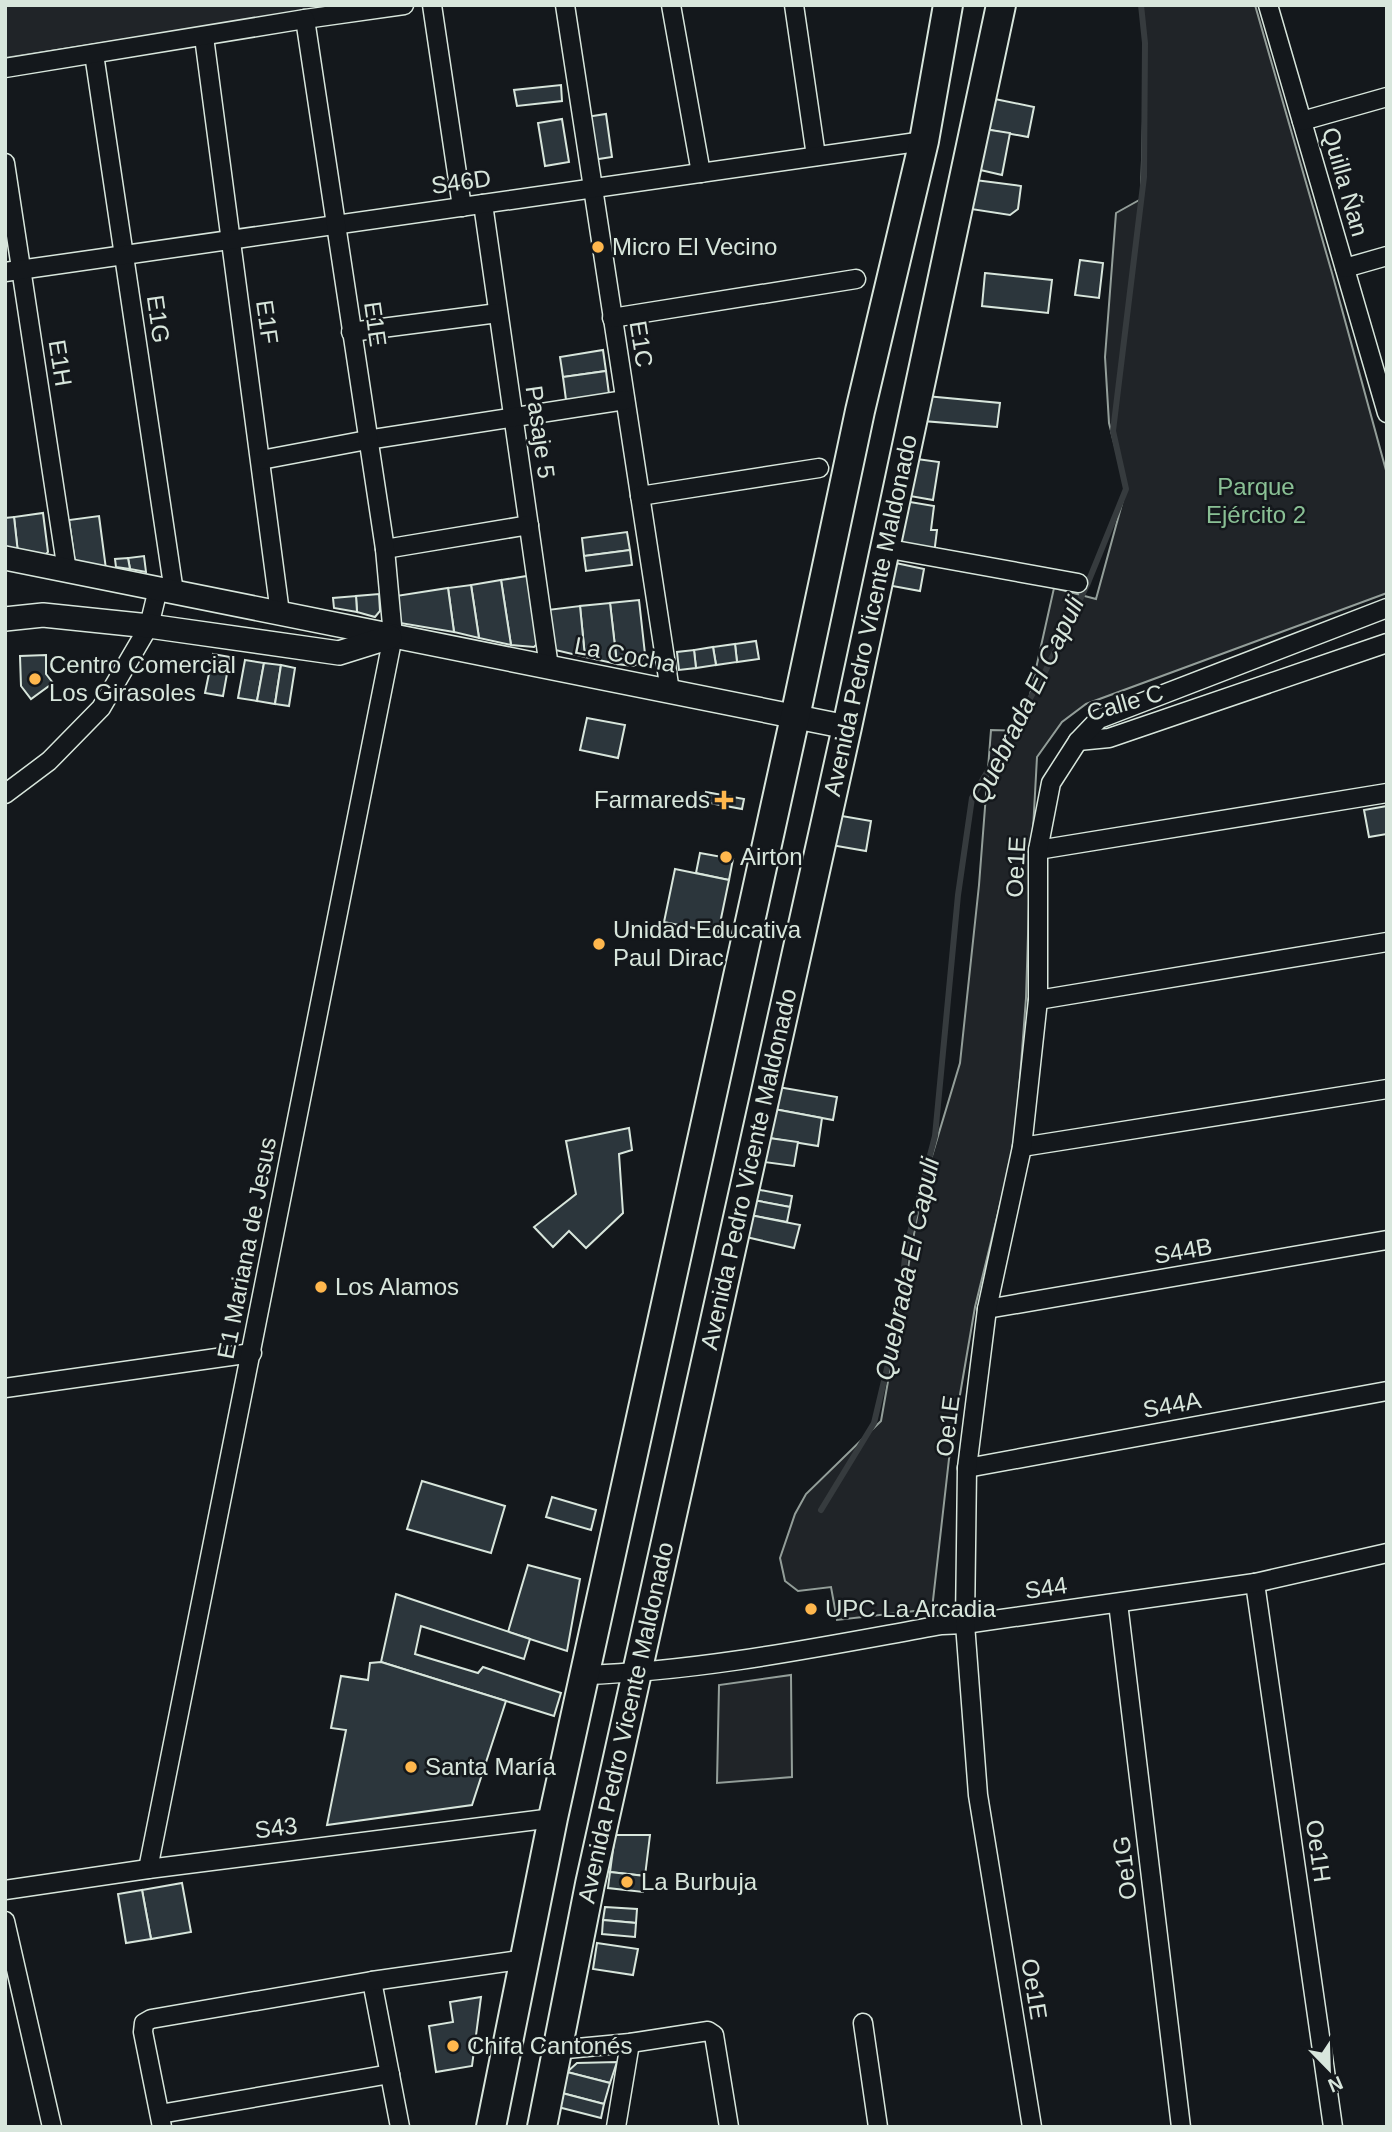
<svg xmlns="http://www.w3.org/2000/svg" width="1392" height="2132" font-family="Helvetica,sans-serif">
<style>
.green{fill:#202428;stroke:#939e99;stroke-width:2}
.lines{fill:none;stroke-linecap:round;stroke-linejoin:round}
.stream{stroke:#363b3e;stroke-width:6}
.building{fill:#2c363c;stroke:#d8e6dc;stroke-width:2}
.minor-casing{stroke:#d8e6dc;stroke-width:21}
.tertiary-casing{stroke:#d8e6dc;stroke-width:26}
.primary-casing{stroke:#d8e6dc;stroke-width:32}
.minor{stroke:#14181c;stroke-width:18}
.tertiary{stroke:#14181c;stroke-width:23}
.primary{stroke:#14181c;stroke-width:28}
.poi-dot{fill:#ffb74d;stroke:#14181c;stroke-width:2.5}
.labels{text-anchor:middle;stroke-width:5;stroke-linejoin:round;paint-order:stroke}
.street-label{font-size:24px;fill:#d8e6dc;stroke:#14181c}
.poi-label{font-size:24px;fill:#d8e6dc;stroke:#14181c;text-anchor:start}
.park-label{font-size:24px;fill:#8ac095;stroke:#14181c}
.water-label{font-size:26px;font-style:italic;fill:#d8e6dc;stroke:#14181c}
</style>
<rect width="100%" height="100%" fill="#14181c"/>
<!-- green -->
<g class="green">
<polygon points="5,5 346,5 5,58"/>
<polygon points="1141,5 1255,5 1332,273 1387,474 1387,593 1086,704 1062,722 1037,757 1029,903 1026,998 1015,1144 975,1307 949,1459 932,1609 837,1620 831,1587 798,1591 785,1581 780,1558 795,1514 806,1494 881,1421 922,1189 960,1063 979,885 991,730 1022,731 1054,588 1096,599 1126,489 1109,423 1105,357 1116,213 1141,199 1145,43"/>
<polygon points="791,1675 792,1777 717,1783 719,1685"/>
</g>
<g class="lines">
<!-- stream -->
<polyline class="stream" points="821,1510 874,1423 898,1322 906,1248 935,1136 958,895 972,798 1043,676 1087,585 1126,489 1113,431 1144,177 1145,43 1141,5"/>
</g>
<!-- building -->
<g class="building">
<polygon points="561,85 562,101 517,106 514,90"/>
<polygon points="990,98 1034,107 1028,137 984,129"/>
<polygon points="606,114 612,157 592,160 586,117"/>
<polygon points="562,119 569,162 545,166 538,123"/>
<polygon points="984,129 1010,133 1002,175 976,169"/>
<polygon points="975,180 1021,186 1018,209 1010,215 971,209"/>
<polygon points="1080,260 1103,263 1099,298 1075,295"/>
<polygon points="985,273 1052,280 1048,313 982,306"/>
<polygon points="603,350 606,371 563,377 560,357"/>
<polygon points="606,371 609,394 566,400 563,377"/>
<polygon points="926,396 1000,403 997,427 923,421"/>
<polygon points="917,459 939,462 933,500 910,496"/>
<polygon points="904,501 934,506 931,530 937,530 934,554 897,549"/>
<polygon points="43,513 48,552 44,556 18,553 14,517"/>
<polygon points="99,516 106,569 75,563 69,520"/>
<polygon points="14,517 18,553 5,548 5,518"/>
<polygon points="627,532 630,550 584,556 582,538"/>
<polygon points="630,550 632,565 586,571 584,556"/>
<polygon points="144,556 146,572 130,569 128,558"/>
<polygon points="128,558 130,569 116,567 115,559"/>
<polygon points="891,562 924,569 920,591 887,585"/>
<polygon points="527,576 538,643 534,647 511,645 501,580"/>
<polygon points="501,580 511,645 479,638 471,585"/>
<polygon points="471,585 479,638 454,632 448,588"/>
<polygon points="448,588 454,632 400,623 396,596"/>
<polygon points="379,594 380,611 375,617 357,612 356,596"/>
<polygon points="356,596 357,612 334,608 333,598"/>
<polygon points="639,600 645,654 640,663 633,666 617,664 610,603"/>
<polygon points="610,603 617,664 585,657 580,606"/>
<polygon points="580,606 585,657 551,649 547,610"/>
<polygon points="756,641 759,659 737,662 735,644"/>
<polygon points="735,644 737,662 716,665 713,647"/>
<polygon points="713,647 716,665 696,668 694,650"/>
<polygon points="694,650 696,668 679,670 677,652"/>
<polygon points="213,654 230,657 223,696 205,693"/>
<polygon points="46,655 46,674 53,683 31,699 21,686 20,656"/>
<polygon points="245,660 264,663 257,701 238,698"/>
<polygon points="264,663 281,665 275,704 257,701"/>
<polygon points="281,665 295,668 289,706 275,704"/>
<polygon points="587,718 625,725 618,758 580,750"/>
<polygon points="706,792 744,799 742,809 704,802"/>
<polygon points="1387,806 1387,834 1369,837 1364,810"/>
<polygon points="836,815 871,821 866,851 831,845"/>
<polygon points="700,853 733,859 729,880 696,873"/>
<polygon points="675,869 729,880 718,933 664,922"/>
<polygon points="778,1087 837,1097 833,1120 774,1109"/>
<polygon points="774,1109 822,1118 818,1146 769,1138"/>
<polygon points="629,1128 632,1150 619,1154 623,1213 586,1248 569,1231 553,1247 534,1227 576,1194 566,1141"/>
<polygon points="769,1138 798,1142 794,1166 764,1162"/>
<polygon points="755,1189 792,1196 790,1207 753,1200"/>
<polygon points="753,1200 790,1207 787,1222 750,1215"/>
<polygon points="750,1215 800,1225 794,1248 746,1237"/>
<polygon points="422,1481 505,1506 491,1553 407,1529"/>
<polygon points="552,1497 596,1510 591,1530 546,1517"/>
<polygon points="528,1565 580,1579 567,1651 508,1632"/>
<polygon points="396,1594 530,1639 524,1659 421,1626 415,1654 478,1673 483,1667 561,1693 554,1716 381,1662"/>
<polygon points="381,1662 506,1701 472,1805 327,1825 346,1730 331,1728 341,1676 368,1680 370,1663"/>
<polygon points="615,1835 650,1835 645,1876 610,1872"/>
<polygon points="610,1872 645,1876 643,1892 608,1888"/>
<polygon points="182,1883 191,1932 151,1939 142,1890"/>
<polygon points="142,1890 151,1939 126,1943 118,1894"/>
<polygon points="605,1907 637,1909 636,1923 603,1920"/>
<polygon points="603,1920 636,1923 635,1937 602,1934"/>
<polygon points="597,1943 638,1949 633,1975 593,1969"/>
<polygon points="481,1997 472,2066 436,2072 429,2026 453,2022 450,2002"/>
<polygon points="617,2062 610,2083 567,2072 577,2063"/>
<polygon points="567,2072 610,2083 604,2104 562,2093"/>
<polygon points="562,2093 604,2104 601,2118 558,2107"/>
</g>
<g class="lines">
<defs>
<g id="minor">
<polyline points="432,5 462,207"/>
<polyline points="565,5 670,691"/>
<polyline points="671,5 701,173"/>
<polyline points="794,5 816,156"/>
<polyline points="1268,5 1387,413"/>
<polyline points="204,37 280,613"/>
<polyline points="94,54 174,592"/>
<polyline points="5,68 305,19 404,5"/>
<polyline points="1302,121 1387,97"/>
<polyline points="5,163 67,571"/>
<polyline points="483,204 549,667"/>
<polyline points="1345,268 1387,256"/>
<polyline points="5,272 924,141"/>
<polyline points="612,318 856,279"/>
<polyline points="351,332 498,313"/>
<polyline points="261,460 367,440 625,400"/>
<polyline points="640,496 819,468"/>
<polyline points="884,548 1078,583"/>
<polyline points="385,549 529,525"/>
<polyline points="1078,741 1109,738 1387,643"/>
<polyline points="5,794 49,761 101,708 149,626 158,589"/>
<polyline points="1038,850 1387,793"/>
<polyline points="1038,1000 1387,942"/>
<polyline points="1022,1147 1387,1089"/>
<polyline points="987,1309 1387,1240"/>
<polyline points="5,1388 252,1353"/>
<polyline points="967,1468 1387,1391"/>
<polyline points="1255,1583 1333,2127"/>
<polyline points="1118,1603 1181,2127"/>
<path d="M584 1675C705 1671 824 1646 942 1625L965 1624 1255 1583 1387 1553"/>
<polyline points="148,1869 393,636 385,549 305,19"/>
<polyline points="5,1890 148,1869 553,1818"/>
<polyline points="5,1921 52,2127"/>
<polyline points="372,1981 400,2127"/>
<polyline points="863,2023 878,2127"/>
<polyline points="556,2050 630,2043 708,2031 714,2035 729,2127"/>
<polyline points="160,2114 390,2074"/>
<polyline points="162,2127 143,2032 144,2023 151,2019 372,1981 526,1959"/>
<polyline points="616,2127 630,2043"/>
<polyline points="1032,2127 978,1795 965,1624 967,1468 987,1309 1022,1147 1038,1000 1038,850 1051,783 1078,741 1099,719 1387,608"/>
</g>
<g id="tertiary">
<polyline points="5,558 847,727"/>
<polyline points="5,619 43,615 149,626 339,653 390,637"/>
</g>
<g id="primary">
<polyline points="491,2127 553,1818 795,717 860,411 924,141 948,5"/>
<path id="s1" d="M542 2127 590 1884 847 727 1001 5"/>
</g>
</defs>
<!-- minor casing -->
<use href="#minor" class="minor-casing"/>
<!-- tertiary casing -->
<use href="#tertiary" class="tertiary-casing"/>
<!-- primary casing -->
<use href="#primary" class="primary-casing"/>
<!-- minor -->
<use href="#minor" class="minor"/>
<!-- tertiary -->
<use href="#tertiary" class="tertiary"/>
<!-- primary -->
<use href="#primary" class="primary"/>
</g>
<!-- markers -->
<g class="poi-dot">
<circle cx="598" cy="247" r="7"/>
<circle cx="35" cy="679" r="7"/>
<path d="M720.5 789.5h7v7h7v7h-7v7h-7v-7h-7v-7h7z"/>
<circle cx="726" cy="857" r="7"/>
<circle cx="599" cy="944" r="7"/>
<circle cx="321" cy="1287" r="7"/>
<circle cx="811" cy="1609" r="7"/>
<circle cx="411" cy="1767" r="7"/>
<circle cx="627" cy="1882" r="7"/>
<circle cx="453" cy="2046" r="7"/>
</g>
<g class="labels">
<!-- street labels -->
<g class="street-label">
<text transform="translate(461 182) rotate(-8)" y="8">S46D</text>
<text transform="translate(1345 182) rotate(74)" y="8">Quilla Ñan</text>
<text transform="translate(158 319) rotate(82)" y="8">E1G</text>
<text transform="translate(267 322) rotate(82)" y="8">E1F</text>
<text transform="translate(375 324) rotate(82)" y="8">E1E</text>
<text transform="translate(641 344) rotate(81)" y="8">E1C</text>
<text transform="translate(60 363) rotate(81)" y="8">E1H</text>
<text transform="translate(540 432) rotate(82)" y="8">Pasaje 5</text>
<text dy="8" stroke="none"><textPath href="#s1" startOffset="1547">Avenida Pedro Vicente Maldonado</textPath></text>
<text transform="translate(625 655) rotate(11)" y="8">La Cocha</text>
<text transform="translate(1125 703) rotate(-16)" y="8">Calle C</text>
<text transform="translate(1016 867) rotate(-87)" y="8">Oe1E</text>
<text dy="8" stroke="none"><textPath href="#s1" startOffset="980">Avenida Pedro Vicente Maldonado</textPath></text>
<text transform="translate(247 1248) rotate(-79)" y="8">E1 Mariana de Jesus</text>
<text transform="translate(1183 1251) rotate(-10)" y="8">S44B</text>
<text transform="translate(1172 1405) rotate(-10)" y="8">S44A</text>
<text transform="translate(948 1426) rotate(-83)" y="8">Oe1E</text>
<text transform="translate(1046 1588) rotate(-8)" y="8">S44</text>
<text dy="8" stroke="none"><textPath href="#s1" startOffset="413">Avenida Pedro Vicente Maldonado</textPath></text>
<text transform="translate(276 1828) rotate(-7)" y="8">S43</text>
<text transform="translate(1318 1851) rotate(82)" y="8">Oe1H</text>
<text transform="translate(1125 1868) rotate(-97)" y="8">Oe1G</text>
<text transform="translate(1034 1989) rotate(81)" y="8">Oe1E</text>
</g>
<!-- poi labels -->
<g class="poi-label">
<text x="612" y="255">Micro El Vecino</text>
<text x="49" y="673">Centro Comercial<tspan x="49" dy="28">Los Girasoles</tspan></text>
<text x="710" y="808" text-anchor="end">Farmareds</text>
<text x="740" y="865">Airton</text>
<text x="613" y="938">Unidad Educativa<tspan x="613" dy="28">Paul Dirac</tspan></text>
<text x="335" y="1295">Los Alamos</text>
<text x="825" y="1617">UPC La Arcadia</text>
<text x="425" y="1775">Santa María</text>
<text x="641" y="1890">La Burbuja</text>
<text x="467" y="2054">Chifa Cantonés</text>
</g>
<!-- park labels -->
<g class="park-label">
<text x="1256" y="495">Parque<tspan x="1256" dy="28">Ejército 2</tspan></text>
</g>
<!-- water labels -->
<g class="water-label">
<text transform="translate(1027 700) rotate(-64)" y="9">Quebrada El Capuli</text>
<text transform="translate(907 1269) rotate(-78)" y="9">Quebrada El Capuli</text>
</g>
</g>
<!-- border -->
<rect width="1392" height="2132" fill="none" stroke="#d8e6dc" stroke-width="14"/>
<!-- north arrow -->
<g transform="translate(1329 2069) rotate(157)" stroke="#14181c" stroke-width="5" paint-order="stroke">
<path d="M0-5L12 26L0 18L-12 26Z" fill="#d8e6dc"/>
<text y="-10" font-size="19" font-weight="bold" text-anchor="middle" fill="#d8e6dc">N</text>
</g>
</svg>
